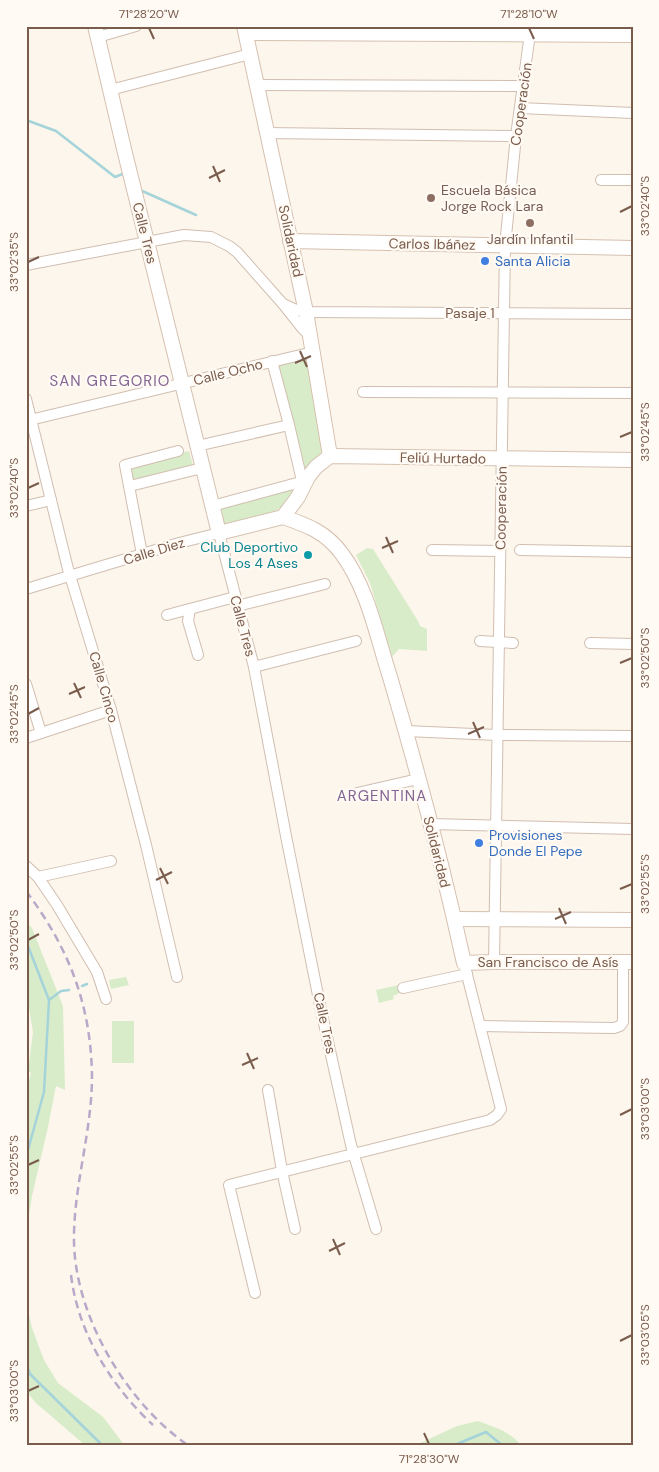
<svg xmlns="http://www.w3.org/2000/svg" width="659" height="1472" font-family="'DM Sans',sans-serif">
<style>
.green{fill:#d8ecc9}
.lines{fill:none;stroke-linecap:round;stroke-linejoin:round}
.stream{stroke:#a5d3da;stroke-width:2.5}
.street-casing{stroke:#d1beb0;stroke-width:12}
.secondary-casing{stroke:#d6c0b0;stroke-width:16}
.street{stroke:#fff;stroke-width:10}
.secondary{stroke:#fff;stroke-width:14}
.rail{stroke:#b9a8c9;stroke-width:2.5;stroke-dasharray:8 5;stroke-linecap:butt}
.ticks{fill:none;stroke:#7a5c4d;stroke-width:2}
.education-dot{fill:#8d6e63;stroke:#fffaf3;stroke-width:2}
.shop-dot{fill:#3f7fe0;stroke:#fffaf3;stroke-width:2}
.culture-dot{fill:#0f9aa8;stroke:#fffaf3;stroke-width:2}
.labels{text-anchor:middle;stroke-width:4.5;stroke-linejoin:round;paint-order:stroke}
.street-label{font-size:14px;fill:#7a5c4d;stroke:#fffaf3}
.education-label{font-size:14px;fill:#785e54;stroke:#fffaf3;text-anchor:start}
.shop-label{font-size:14px;fill:#366cbe;stroke:#fffaf3;text-anchor:start}
.culture-label{font-size:14px;fill:#0d838f;stroke:#fffaf3;text-anchor:end}
.neighbourhood-label{font-size:15px;letter-spacing:1px;fill:#846695;stroke:#fffaf3}
.neatline{fill:none;stroke:#7a5c4d;stroke-width:2}
.ticks-label{font-size:12px;text-anchor:middle;fill:#7a5c4d}
</style>
<rect width="100%" height="100%" fill="#fdf6ec"/>
<!-- green -->
<g class="green">
<polygon points="307,360 317,407 323,450 313,462 305,468 301,464 276,365"/>
<polygon points="189,451 194,469 131,485 126,467"/>
<path d="M297 486C292 494 287 502 280 508 266 518 244 520 228 525L223 523 218 507Z"/>
<polygon points="367,548 373,549 418,621 420,626 427,629 427,651 399,649 392,657 370,583 356,555"/>
<polygon points="26,921 32,928 63,1006 65,1090 56,1086 48,1127 32,1196 26,1233 26,1093 31,1073 28,1071 33,1032 26,990"/>
<polygon points="126,977 129,985 111,989 109,980"/>
<polygon points="399,985 401,989 400,993 393,996 394,999 379,1003 376,990"/>
<rect x="112" y="1021" width="22" height="42"/>
<polygon points="26,1302 32,1328 44,1360 58,1383 103,1417 125,1446 86,1446 36,1403 26,1391"/>
<path d="M478 1421C493 1427 511 1431 521 1446H414L457 1426Z"/>
</g>
<g class="lines">
<!-- stream -->
<g class="stream">
<polyline points="26,120 56,131 115,177 125,173"/>
<polyline points="140,190 196,215"/>
<polyline points="26,941 49,1000 44,1092 26,1157"/>
<polyline points="82,986 87,984"/>
<polyline points="49,1000 61,991 69,990"/>
<polyline points="26,1363 30,1374 103,1446"/>
<polyline points="452,1446 486,1432 503,1446"/>
</g>
<defs>
<g id="street">
<polyline points="98,37 136,26"/>
<polyline points="257,85 524,86"/>
<polyline points="110,90 250,54"/>
<polyline points="520,108 633,113"/>
<polyline points="266,133 516,136"/>
<polyline points="601,180 633,180"/>
<polyline points="26,265 184,235 211,237 229,246 237,252 283,304 302,328 310,336"/>
<polyline points="283,304 294,309 306,312 633,314"/>
<polyline points="363,392 633,393"/>
<polyline points="26,399 68,569 111,710 146,845 177,977"/>
<polyline points="26,421 313,352"/>
<polyline points="197,446 289,425"/>
<polyline points="130,486 202,468"/>
<polyline points="26,506 51,500"/>
<polyline points="212,506 297,483 303,485 289,425 272,361"/>
<polyline points="432,550 500,551"/>
<polyline points="520,550 633,552"/>
<polyline points="142,554 125,465 178,451"/>
<polyline points="26,589 179,543 219,533 254,667 286,836 321,1010 351,1145 376,1229"/>
<polyline points="237,606 325,584"/>
<polyline points="190,609 188,621 198,655"/>
<polyline points="167,615 235,597"/>
<polyline points="480,641 513,643"/>
<polyline points="590,643 633,644"/>
<polyline points="254,667 356,641"/>
<polyline points="26,684 41,733"/>
<polyline points="406,731 497,735 633,736"/>
<polyline points="26,738 111,710"/>
<polyline points="357,793 418,779"/>
<polyline points="430,824 633,829"/>
<polyline points="26,866 38,877 57,905 97,972 106,999"/>
<polyline points="38,877 111,861"/>
<polyline points="494,962 505,246 516,136 531,26"/>
<polyline points="403,988 467,974"/>
<polyline points="480,1026 614,1028 620,1026 623,1022 623,962"/>
<polyline points="268,1090 282,1171 295,1229"/>
<polyline points="255,1293 229,1185 490,1120 497,1115 501,1109 464,963"/>
</g>
<g id="secondary">
<polyline points="95,26 125,153 219,533 283,517"/>
<polyline points="244,26 306,312 330,456"/>
<polyline points="246,33 633,35"/>
<polyline points="290,241 633,248"/>
<path d="M283 517C307 525 326 532 342 554 368 589 377 637 390 677 418 772 443 867 464 963L494 962H633"/>
<polyline points="283,517 298,497 308,477 316,467 330,456 633,460"/>
<polyline points="455,919 633,920"/>
</g>
</defs>
<!-- street casing -->
<use href="#street" class="street-casing"/>
<!-- secondary casing -->
<use href="#secondary" class="secondary-casing"/>
<!-- street -->
<use href="#street" class="street"/>
<!-- secondary -->
<use href="#secondary" class="secondary"/>
<!-- rail -->
<g class="rail">
<path d="M26 891C69 948 91 1005 92 1076 92 1130 75 1181 74 1234 72 1312 125 1402 189 1446"/>
<path d="M71 1275C78 1333 111 1386 153 1425"/>
</g>
</g>
<!-- ticks -->
<path class="ticks" d="M149 28 154 39M529 28 534 39M213 166 220 182M209 178 225 170M620 212 632 206M28 262 39 257M300 351 307 367M295 363 311 356M620 437 632 432M28 488 39 483M386 537 393 553M382 548 398 541M620 663 632 658M74 683 81 698M69 694 85 687M28 714 39 708M473 722 480 738M468 734 484 727M160 868 168 884M156 880 172 872M620 889 632 884M559 908 566 924M555 919 571 912M28 940 39 934M247 1053 254 1069M242 1065 258 1058M620 1115 632 1109M28 1165 39 1160M333 1239 340 1255M329 1251 345 1243M620 1341 632 1335M28 1391 39 1386M424 1433 429 1444"/>
<!-- markers -->
<g class="education-dot">
<circle cx="431" cy="198" r="5"/>
<circle cx="530" cy="223" r="5"/>
</g>
<g class="shop-dot">
<circle cx="485" cy="261" r="5"/>
<circle cx="479" cy="843" r="5"/>
</g>
<circle class="culture-dot" cx="308" cy="555" r="5"/>
<g class="labels">
<!-- street labels -->
<g class="street-label">
<text transform="translate(521 104) rotate(-82)" y="5">Cooperación</text>
<text transform="translate(145 233) rotate(76)" y="5">Calle Tres</text>
<text transform="translate(291 241) rotate(78)" y="5">Solidaridad</text>
<text transform="translate(432 244) rotate(1)" y="5">Carlos Ibáñez</text>
<text x="470" y="318">Pasaje 1</text>
<text transform="translate(228 372) rotate(-14)" y="5">Calle Ocho</text>
<text transform="translate(443 458) rotate(1)" y="5">Feliú Hurtado</text>
<text transform="translate(501 508) rotate(-89)" y="5">Cooperación</text>
<text transform="translate(154 551) rotate(-17)" y="5">Calle Diez</text>
<text transform="translate(243 626) rotate(75)" y="5">Calle Tres</text>
<text transform="translate(104 687) rotate(74)" y="5">Calle Cinco</text>
<text transform="translate(437 852) rotate(76)" y="5">Solidaridad</text>
<text x="548" y="967">San Francisco de Asís</text>
<text transform="translate(325 1023) rotate(78)" y="5">Calle Tres</text>
</g>
<!-- education labels -->
<g class="education-label">
<text x="441" y="195">Escuela Básica<tspan x="441" dy="16">Jorge Rock Lara</tspan></text>
<text x="530" y="244" text-anchor="middle">Jardín Infantil</text>
</g>
<!-- shop labels -->
<g class="shop-label">
<text x="495" y="266">Santa Alicia</text>
<text x="489" y="840">Provisiones<tspan x="489" dy="16">Donde El Pepe</tspan></text>
</g>
<!-- culture labels -->
<g class="culture-label">
<text x="298" y="552">Club Deportivo<tspan x="298" dy="16">Los 4 Ases</tspan></text>
</g>
<!-- neighbourhood labels -->
<g class="neighbourhood-label">
<text x="110" y="386">SAN GREGORIO</text>
<text x="382" y="801">ARGENTINA</text>
</g>
</g>
<!-- border -->
<rect width="659" height="1472" fill="none" stroke="#fffaf3" stroke-width="55"/>
<rect x="28" y="28" width="604" height="1416" class="neatline"/>
<g class="ticks-label">
<text x="149" y="18">71°28'20"W</text>
<text x="529" y="18">71°28'10"W</text>
<text transform="translate(645 206) rotate(-90)" y="4">33°02'40"S</text>
<text transform="translate(14 262) rotate(-90)" y="4">33°02'35"S</text>
<text transform="translate(645 432) rotate(-90)" y="4">33°02'45"S</text>
<text transform="translate(14 488) rotate(-90)" y="4">33°02'40"S</text>
<text transform="translate(645 658) rotate(-90)" y="4">33°02'50"S</text>
<text transform="translate(14 714) rotate(-90)" y="4">33°02'45"S</text>
<text transform="translate(645 884) rotate(-90)" y="4">33°02'55"S</text>
<text transform="translate(14 940) rotate(-90)" y="4">33°02'50"S</text>
<text transform="translate(645 1109) rotate(-90)" y="4">33°03'00"S</text>
<text transform="translate(14 1165) rotate(-90)" y="4">33°02'55"S</text>
<text transform="translate(645 1335) rotate(-90)" y="4">33°03'05"S</text>
<text transform="translate(14 1391) rotate(-90)" y="4">33°03'00"S</text>
<text x="429" y="1463">71°28'30"W</text>
</g>
</svg>
